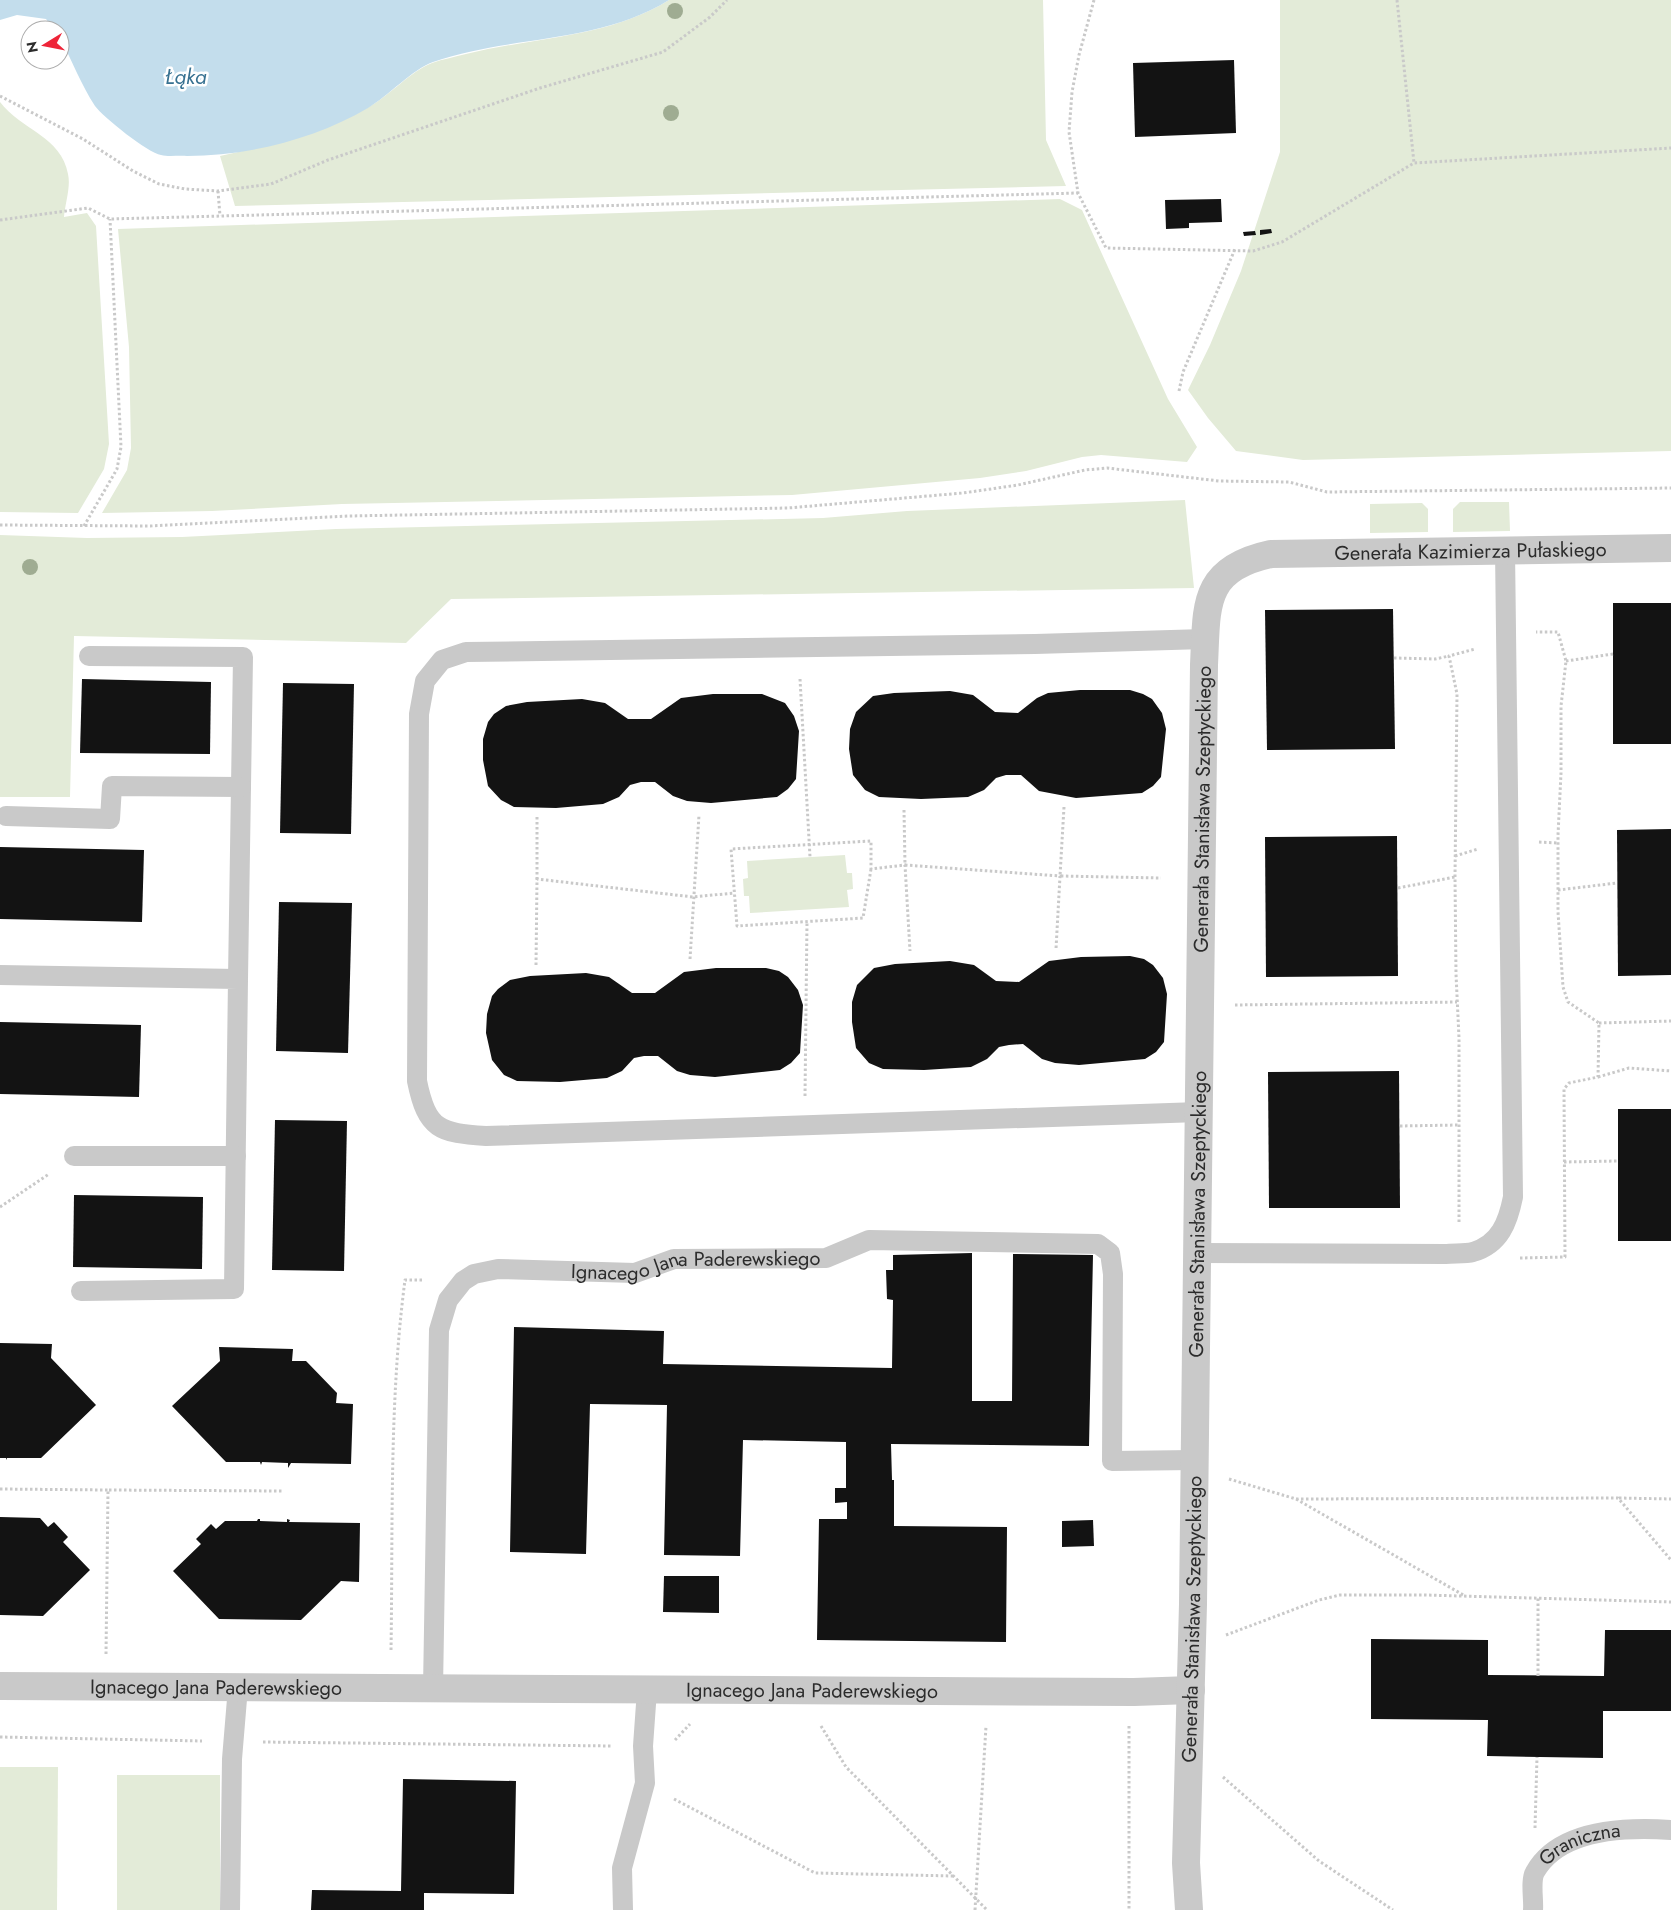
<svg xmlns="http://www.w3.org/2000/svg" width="1671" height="1910" font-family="Jost,sans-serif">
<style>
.green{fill:#e3ebd8}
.water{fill:#c3ddec}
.building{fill:#131313}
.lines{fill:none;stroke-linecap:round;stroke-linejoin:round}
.path{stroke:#c9c9c9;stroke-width:3;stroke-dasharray:2.5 2.5;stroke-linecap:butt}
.service{stroke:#c9c9c9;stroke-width:20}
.minor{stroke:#c9c9c9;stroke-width:28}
.tree{fill:#9fac92}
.labels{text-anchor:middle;stroke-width:5;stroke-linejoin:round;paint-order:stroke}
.street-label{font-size:20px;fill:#2c2c2c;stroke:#fff}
.water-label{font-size:21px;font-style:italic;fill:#377191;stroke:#fff}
</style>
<rect width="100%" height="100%" fill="#fff"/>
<!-- green -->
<g class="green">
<path d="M669 0H1043L1046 140 1066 186 235 206 220 156C271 145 321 133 367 108 388 97 411 71 432 63 443 59 455 57 466 54 534 37 608 38 669 0Z"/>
<polygon points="1280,0 1671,0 1671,451 1303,460 1236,451 1208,418 1188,390 1210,345 1241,271 1280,152"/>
<path d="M0 102C20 129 62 137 68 174 71 187 65 204 64 217L87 213 96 226 109 444 104 469 78 513 0 512Z"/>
<polygon points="1060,199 1082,210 1168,399 1197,447 1187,462 1101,455 1082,457 1026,471 980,478 792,495 342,504 212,511 102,513 127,470 131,448 129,347 118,229"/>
<polygon points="1185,500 1194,588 451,599 406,643 74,636 70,797 0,797 0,535 87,538 182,537 336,529 823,518 907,511"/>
<polygon points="1460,502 1509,502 1510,531 1453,532 1453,509"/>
<polygon points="1422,503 1428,509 1428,532 1370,533 1370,504"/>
<polygon points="845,855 847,873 852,873 853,889 847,890 849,907 750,913 749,896 744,896 743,879 748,878 747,861"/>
<polygon points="0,1767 58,1767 57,1910 0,1910"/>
<rect x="117" y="1775" width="103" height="135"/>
</g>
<!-- water -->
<path class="water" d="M0 0H669C598 44 511 35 433 62 413 69 388 96 368 108 315 139 248 156 187 156 179 155 169 157 161 155 148 153 103 117 95 106 81 85 72 60 60 38V30H54L46 19 17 15 0 20Z"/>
<!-- building -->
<g class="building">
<polygon points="1234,60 1236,133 1135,137 1133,63"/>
<polygon points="1221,199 1222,222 1189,223 1189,228 1166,229 1165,200"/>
<polygon points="1271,229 1272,233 1260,235 1260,230"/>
<polygon points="1255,231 1256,235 1244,236 1243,232"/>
<rect x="1613" y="603" width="58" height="141"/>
<polygon points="1393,609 1395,749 1267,750 1265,610"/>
<polygon points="82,679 211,682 210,754 80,753"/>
<polygon points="283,683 354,684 351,834 280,833"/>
<polygon points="1080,690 1130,690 1143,694 1152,699 1162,713 1166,729 1161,777 1153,786 1142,793 1076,798 1039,791 1021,775 1006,775 996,778 984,790 968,797 921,799 879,797 865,790 853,775 849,749 850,729 856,712 873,696 894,693 950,691 973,695 995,712 1018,713 1037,698 1048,693"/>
<polygon points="713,694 762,694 785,703 794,716 799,731 796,779 788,789 777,797 711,803 687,801 673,796 655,782 641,782 630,785 619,797 603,804 556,808 514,807 501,800 488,786 483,760 483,739 488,722 494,714 506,706 527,702 582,699 605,703 628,719 651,719 681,698"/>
<polygon points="1671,829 1671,975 1618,976 1617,830"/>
<polygon points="1397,836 1398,976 1266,977 1265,837"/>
<polygon points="0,847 144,850 142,922 0,919"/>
<polygon points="279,902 352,903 348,1053 276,1051"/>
<polygon points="1130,956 1144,959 1153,965 1163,978 1167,994 1164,1042 1156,1052 1145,1059 1079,1065 1055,1063 1042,1059 1023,1044 1009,1045 999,1047 987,1059 971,1067 924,1070 883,1069 869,1063 856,1048 852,1022 852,1002 857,985 874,968 895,964 950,961 974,965 996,981 1019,982 1049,961 1081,957"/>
<polygon points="716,968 766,968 779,971 788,977 798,990 803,1005 800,1053 791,1063 780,1070 715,1077 690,1075 677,1071 658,1056 644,1056 634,1058 622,1071 607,1078 560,1082 517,1081 504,1075 492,1060 486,1033 487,1014 492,996 498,989 510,980 530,976 586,973 609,977 632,993 655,993 684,972"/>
<polygon points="0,1022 141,1025 139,1097 0,1094"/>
<polygon points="1399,1071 1400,1208 1269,1208 1268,1072"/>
<rect x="1618" y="1109" width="53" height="132"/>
<polygon points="275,1120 347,1121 344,1271 272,1270"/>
<polygon points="74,1195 203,1197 202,1269 73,1267"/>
<polygon points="972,1253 972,1401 1012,1401 1013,1254 1093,1255 1089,1446 891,1444 892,1480 894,1480 894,1526 1007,1527 1006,1642 817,1640 819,1519 847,1519 847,1502 835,1503 835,1488 846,1488 846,1442 743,1440 740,1556 664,1555 667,1405 590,1404 586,1554 510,1552 514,1327 664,1331 663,1364 892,1368 893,1300 887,1299 886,1270 893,1270 893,1255"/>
<polygon points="0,1343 52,1344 51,1358 96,1405 41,1458 7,1458 7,1460 6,1458 0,1458"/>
<polygon points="219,1347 293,1349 292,1361 306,1361 337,1393 336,1403 353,1404 351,1464 291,1463 288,1468 288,1463 262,1462 261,1465 260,1462 226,1462 172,1406 220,1361"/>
<polygon points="0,1517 40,1518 48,1527 54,1522 68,1537 63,1542 90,1570 43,1616 0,1615"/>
<polygon points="258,1519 260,1519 260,1521 287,1522 287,1519 290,1520 289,1522 360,1523 359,1582 341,1581 301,1620 219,1619 173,1571 201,1544 196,1539 211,1524 216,1529 225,1521 257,1521"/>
<polygon points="1093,1520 1094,1546 1062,1547 1062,1521"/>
<polygon points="664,1576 719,1576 719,1613 663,1612"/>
<polygon points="1605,1630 1671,1630 1671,1711 1603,1711 1603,1758 1487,1756 1488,1720 1371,1719 1371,1639 1488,1640 1488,1675 1604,1676"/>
<polygon points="403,1779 516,1781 514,1894 424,1893 424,1910 311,1910 312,1890 401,1891"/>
</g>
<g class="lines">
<!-- path -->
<g class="path">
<polyline points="1094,0 1079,55 1072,92 1069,132 1078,193 1106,248 1253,251 1282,242 1414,163 1671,148"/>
<polyline points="1397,0 1414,163"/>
<polyline points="0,96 83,139 133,171 159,184 185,189 218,191 271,184 328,160 540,88 663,52 710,17 727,0"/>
<polyline points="218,191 220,216"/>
<polyline points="0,220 88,208 110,219 1078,193"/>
<polyline points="1179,391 1183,372 1235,249"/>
<polyline points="0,525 150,526 348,516 788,508 963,493 1018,485 1085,470 1107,468 1219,481 1289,482 1327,492 1671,488"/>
<polyline points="84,526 117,469 121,447 110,219"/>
<polyline points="1394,658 1435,659 1449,656"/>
<polyline points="1566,661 1613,654"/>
<polyline points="800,679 810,857"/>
<polyline points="1064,807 1060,876 1161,878"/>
<polyline points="904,810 905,865 1060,876 1056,949"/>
<polyline points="537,817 537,879"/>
<polyline points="1539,842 1558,843"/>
<polyline points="1455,856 1478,849"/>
<polyline points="871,869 863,918 737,926 731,849 871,841 871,869 905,865 910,951"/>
<polyline points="1398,888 1455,877"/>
<polyline points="1558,890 1617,883"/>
<polyline points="690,959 699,815"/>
<polyline points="536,965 537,879 693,897 734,893"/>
<polyline points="1235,1005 1457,1002"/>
<polyline points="1599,1023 1671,1021"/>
<polyline points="1598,1077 1629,1068 1671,1071"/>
<polyline points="805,1096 807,921"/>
<polyline points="1400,1126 1459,1125"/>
<polyline points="1564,1162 1618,1161"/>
<polyline points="0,1207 49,1174"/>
<polyline points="1459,1222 1459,1038 1456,974 1455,877 1457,694 1449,656 1475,649"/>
<polyline points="1520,1258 1565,1257 1564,1089 1569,1083 1598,1077 1599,1023 1568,1002 1563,987 1558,912 1558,835 1561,773 1561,706 1566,661 1558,632 1536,632"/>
<polyline points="1229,1479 1296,1499 1465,1596"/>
<polyline points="0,1489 108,1490"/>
<polyline points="1619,1498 1671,1499"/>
<polyline points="1296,1499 1618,1498 1671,1560"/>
<polyline points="1226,1635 1319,1600 1340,1595 1425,1595 1671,1602"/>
<path d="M391 1650C393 1527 389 1402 405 1280H423"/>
<polyline points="106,1654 108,1490 282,1491"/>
<polyline points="1538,1676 1538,1598"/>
<polyline points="821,1726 846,1767 987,1910"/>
<polyline points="1129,1726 1129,1910"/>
<polyline points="0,1737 202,1741"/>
<polyline points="675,1740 690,1724"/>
<polyline points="263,1742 612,1746"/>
<polyline points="1223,1777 1319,1861 1393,1910"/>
<polyline points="674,1799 815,1873 954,1876"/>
<polyline points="1535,1828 1537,1757"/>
<polyline points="975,1910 986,1726"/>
</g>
<!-- service -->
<g class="service">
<polyline points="89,656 243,657 238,979"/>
<polyline points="6,816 110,819 112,786 241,787"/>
<polyline points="0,975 238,979 234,1289 81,1291"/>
<path d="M1199 1112 486 1136C440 1133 427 1130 417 1081L419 714 425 681 442 660 466 652 1035 644 1205 639"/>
<polyline points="74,1156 236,1156"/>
<path d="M1197 1253 1445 1254C1454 1253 1465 1254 1473 1252 1500 1244 1508 1222 1513 1197L1505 550"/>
<path id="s1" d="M433 1689 439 1330 448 1300 463 1281 474 1274 498 1269 635 1273 674 1259 826 1258 869 1240 1098 1244 1110 1253 1113 1274 1112 1461 1194 1460"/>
<polyline points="230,1910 232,1759 238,1687"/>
<polyline points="623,1910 622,1868 645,1783 643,1746 647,1690"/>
<path id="s2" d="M1533 1910C1534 1900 1530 1881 1535 1872 1560 1828 1627 1827 1671 1830"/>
</g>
<!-- minor -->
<g class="minor">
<path id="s3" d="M0 1686 1134 1692 1191 1690"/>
<path id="s4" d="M1189 1910 1186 1863 1193 1604 1204 665C1207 606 1201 569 1271 554L1671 548"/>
</g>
</g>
<!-- trees -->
<g class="tree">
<circle cx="675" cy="11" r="8"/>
<circle cx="671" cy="113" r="8"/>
<circle cx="30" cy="567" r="8"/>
</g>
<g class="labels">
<!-- street labels -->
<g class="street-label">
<text dy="7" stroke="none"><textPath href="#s4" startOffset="1591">Generała Kazimierza Pułaskiego</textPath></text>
<text dy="7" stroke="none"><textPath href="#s4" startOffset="1101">Generała Stanisława Szeptyckiego</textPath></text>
<text dy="7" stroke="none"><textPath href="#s4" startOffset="696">Generała Stanisława Szeptyckiego</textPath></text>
<text dy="7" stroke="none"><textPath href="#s1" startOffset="651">Ignacego Jana Paderewskiego</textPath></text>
<text dy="7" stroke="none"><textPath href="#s4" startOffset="291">Generała Stanisława Szeptyckiego</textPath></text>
<text dy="7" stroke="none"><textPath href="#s3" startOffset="216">Ignacego Jana Paderewskiego</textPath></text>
<text dy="7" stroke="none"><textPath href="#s3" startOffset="812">Ignacego Jana Paderewskiego</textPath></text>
<text dy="7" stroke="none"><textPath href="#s2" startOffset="94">Graniczna</textPath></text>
</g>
<!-- water labels -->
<g class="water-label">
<text x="186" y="84">Łąka</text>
</g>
</g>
<!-- north arrow -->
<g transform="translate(45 45) rotate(260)"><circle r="24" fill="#ffffff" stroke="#ababab"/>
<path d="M0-4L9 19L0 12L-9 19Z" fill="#ee2438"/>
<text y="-8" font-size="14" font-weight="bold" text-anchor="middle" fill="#2c2c2c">N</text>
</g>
</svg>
